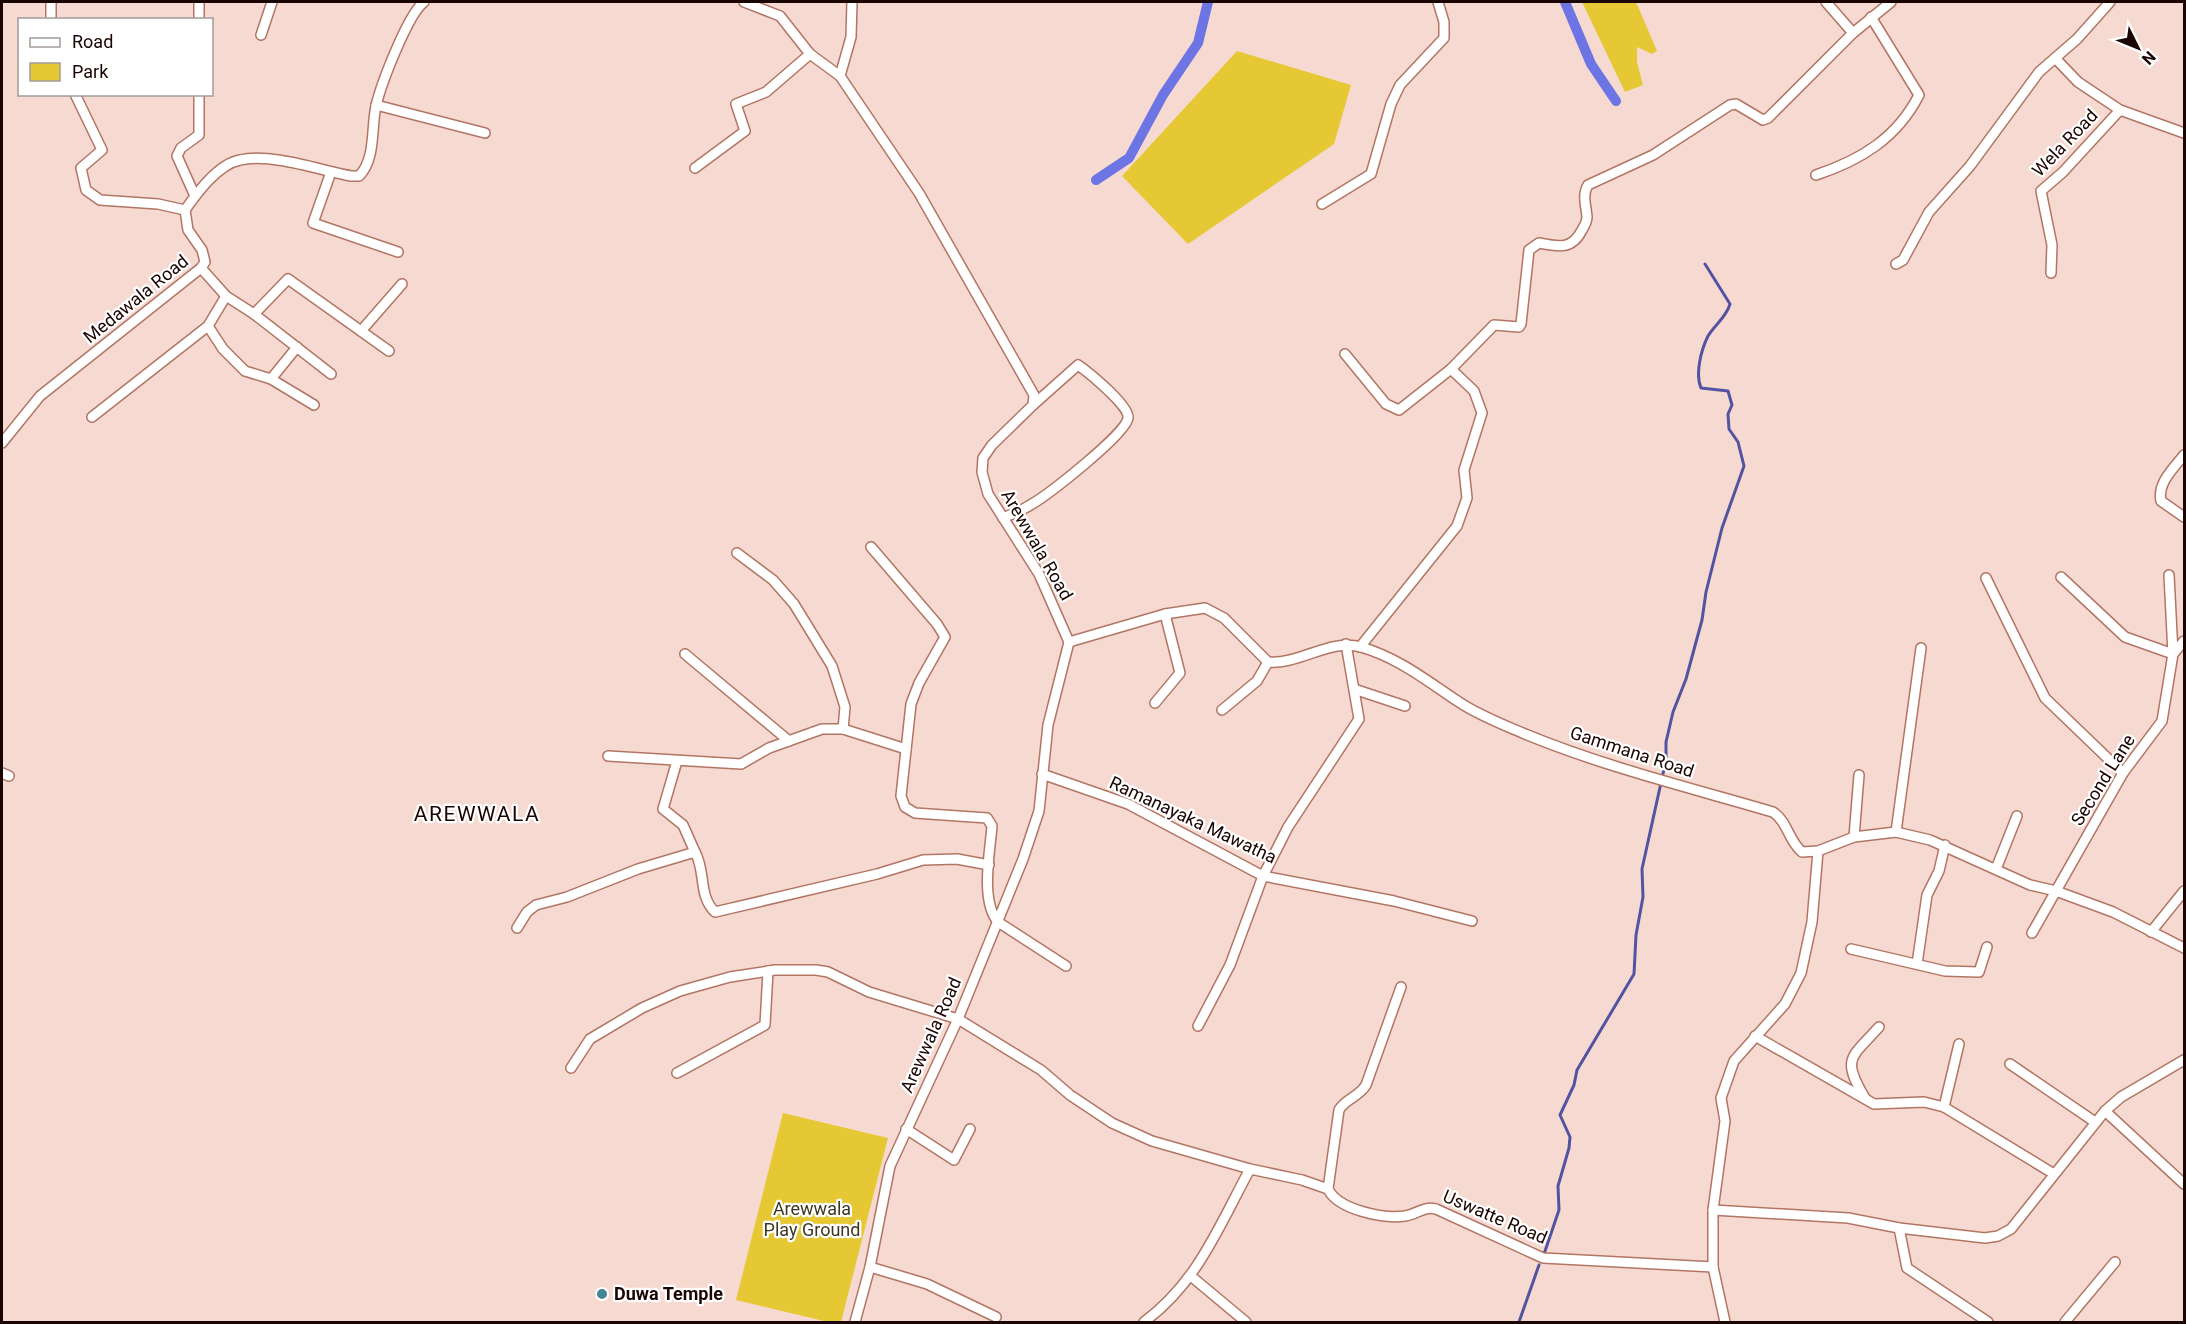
<svg xmlns="http://www.w3.org/2000/svg" width="2186" height="1324" font-family="Roboto,sans-serif">
<style>
.green{fill:#e5c833}
.lines{fill:none;stroke-linecap:round;stroke-linejoin:round}
.stream{stroke:#5453a1;stroke-width:3}
.canal{stroke:#6d75e5;stroke-width:10}
.minor-casing{stroke:#b37563;stroke-width:12}
.minor{stroke:#fff;stroke-width:9}
.poi-dot{fill:#448597;stroke:#fff;stroke-width:2}
.labels{text-anchor:middle;stroke-width:4.5;stroke-linejoin:round;paint-order:stroke}
.street-label{font-size:18px;fill:#1a0502;stroke:#fff}
.park-label{font-size:18px;fill:#3d3820;stroke:#fff}
.poi-label{font-size:18px;font-weight:bold;fill:#1a0502;stroke:#fff;text-anchor:start}
.quarter-label{font-size:21px;letter-spacing:1.5px;fill:#1a0502;stroke:#fff}
</style>
<rect width="100%" height="100%" fill="#f6dad2"/>
<!-- green -->
<g class="green">
<polygon points="1582,2 1636,2 1657,51 1652,54 1637,47 1637,62 1643,85 1625,92"/>
<polygon points="1237,51 1351,85 1334,144 1188,244 1122,176"/>
<polygon points="783,1113 888,1138 841,1322 828,1322 736,1300"/>
</g>
<g class="lines">
<!-- stream -->
<g class="stream">
<path d="M1544 1254 1559 1210 1558 1186 1569 1148 1570 1137 1560 1115 1574 1085 1577 1070 1634 974 1636 935 1643 897 1642 869 1666 760V742L1673 712 1686 679 1702 620 1706 592 1722 528 1744 466 1738 442 1729 429 1728 414 1732 405 1728 391 1701 388C1695 374 1701 350 1708 336 1715 324 1726 318 1730 304L1705 264"/>
<polyline points="1519,1322 1539,1265"/>
</g>
<!-- canal -->
<g class="canal">
<polyline points="1565,2 1591,64 1616,101"/>
<polyline points="1096,180 1129,158 1163,95 1198,43 1208,2"/>
</g>
<defs>
<g id="minor">
<polyline points="51,2 51,20"/>
<polyline points="199,2 199,20"/>
<polyline points="744,2 780,16 810,54 840,76"/>
<polyline points="852,2 851,37 840,76 919,193 1034,395 1033,405 992,445 983,458 982,472 988,494 1039,574 1069,642 1048,725 1039,811 1023,859 958,1019 890,1166 870,1267 855,1322"/>
<polyline points="1826,2 1853,33"/>
<polyline points="261,35 272,2"/>
<polyline points="2055,58 2078,82 2120,110 2184,133"/>
<polyline points="75,94 102,150 81,168 86,190 100,200 158,204 185,210"/>
<polyline points="376,105 485,133"/>
<polyline points="695,168 745,131 736,104 766,92 810,54"/>
<polyline points="331,172 313,223 398,252"/>
<path d="M1816 175C1861 160 1897 138 1919 95L1871 17"/>
<polyline points="195,196 177,156 181,148 199,135 199,94"/>
<polyline points="1322,204 1371,174 1391,104 1400,85 1444,38 1444,22 1438,2"/>
<polyline points="1896,264 1903,260 1929,212 1970,166 2039,72 2077,39 2110,2"/>
<polyline points="201,268 226,296 254,314 288,279 389,351"/>
<polyline points="2051,273 2052,245 2041,191 2063,172 2120,110"/>
<polyline points="226,296 208,326 223,349 245,371 271,379 314,405"/>
<polyline points="254,314 331,374"/>
<polyline points="361,331 402,284"/>
<path d="M1345 354 1386 404 1399 410 1451 369 1494 325 1519 327 1521 324 1529 250 1539 243C1559 247 1572 250 1582 230 1585 225 1587 222 1587 217 1586 205 1582 195 1588 185L1653 155 1730 105 1736 104 1763 120 1768 118 1853 33 1891 2"/>
<polyline points="271,379 297,347"/>
<polyline points="92,417 208,326"/>
<path d="M2 443 40 396 201 268 205 262 202 250 188 230 185 210C197 193 218 164 240 160 272 153 319 170 351 176H359C376 159 371 128 376 106 381 84 408 14 424 2"/>
<path d="M2184 455C2174 468 2157 483 2161 501L2184 517"/>
<path d="M1003 518C1012 514 1023 510 1032 504 1049 494 1126 434 1128 418 1130 406 1088 372 1078 365L1033 405"/>
<path d="M871 547 937 624 945 637 919 683 911 704 901 796 905 807 915 813 987 818 992 826C990 852 980 901 998 922L1066 966"/>
<polyline points="737,553 773,580 794,604 832,666 845,707 843,729"/>
<polyline points="2061,577 2125,637 2173,654 2169,575"/>
<polyline points="1986,578 2045,698 2123,773"/>
<path d="M1069 642 1165 614 1205 608 1224 618 1268 662C1299 665 1330 638 1361 647 1399 658 1427 681 1459 702 1478 715 1504 725 1525 734 1605 767 1691 788 1773 812 1788 822 1788 840 1802 852L1818 851 1854 837 1896 832 1930 840 2030 885 2056 891 2113 912 2184 948"/>
<polyline points="1360,647 1457,526 1467,498 1464,470 1482,413 1474,391 1451,369"/>
<polyline points="685,654 789,741"/>
<polyline points="1354,689 1405,706"/>
<polyline points="1155,703 1180,673 1165,614"/>
<polyline points="1222,710 1257,681 1268,662"/>
<polyline points="608,756 741,764 769,748 822,729 843,729 906,749"/>
<polyline points="677,761 663,809 683,825 695,852"/>
<polyline points="2,773 9,776"/>
<polyline points="1042,774 1128,804 1263,876 1394,901 1472,921"/>
<polyline points="1896,832 1921,648"/>
<polyline points="1854,837 1859,775"/>
<polyline points="1996,869 2017,816"/>
<path d="M517 928 527 912 536 905 567 897 638 869 695 852C706 871 698 896 715 912L877 874 923 860 957 859 989 865"/>
<polyline points="2151,932 2184,891"/>
<polyline points="2032,933 2123,773 2162,721 2173,654 2184,641"/>
<polyline points="1851,949 1945,971 1979,972 1987,947"/>
<polyline points="1917,964 1927,895 1939,871 1945,845"/>
<polyline points="1198,1026 1230,965 1263,876 1288,827 1359,719 1346,644"/>
<polyline points="1755,1036 1874,1104 1924,1102 1944,1107 2054,1174"/>
<polyline points="2010,1064 2095,1122"/>
<polyline points="571,1068 590,1039 642,1008 680,991 730,977 775,970 816,970 828,972 869,992 958,1019 1041,1070 1070,1095 1112,1123 1152,1141 1250,1169"/>
<polyline points="677,1073 765,1025 768,971"/>
<path d="M1865 1098C1841 1058 1851 1058 1879 1027"/>
<polyline points="1944,1107 1959,1044"/>
<polyline points="2105,1111 2184,1184"/>
<polyline points="906,1129 954,1160 970,1129"/>
<path d="M1328 1189 1339 1110C1345 1099 1359 1097 1366 1085L1401 987"/>
<polyline points="1713,1210 1848,1218 1899,1228 1985,1238 1998,1236 2011,1229 2105,1111 2121,1097 2184,1060"/>
<polyline points="1899,1228 1907,1268 1988,1322"/>
<polyline points="870,1267 927,1284 996,1317"/>
<polyline points="1192,1277 1246,1322"/>
<path d="M1144 1322C1198 1282 1219 1226 1250 1169L1302 1180 1328 1189C1338 1210 1384 1219 1405 1216 1418 1214 1423 1206 1436 1209L1543 1258 1713 1267"/>
<polyline points="1725,1322 1713,1267 1713,1210 1725,1121 1721,1098 1734,1061 1785,1004 1801,973 1812,922 1818,851"/>
<polyline points="2065,1322 2115,1262"/>
</g>
</defs>
<!-- minor casing -->
<use href="#minor" class="minor-casing"/>
<!-- minor -->
<use href="#minor" class="minor"/>
</g>
<!-- markers -->
<circle class="poi-dot" cx="602" cy="1294" r="6"/>
<g class="labels">
<!-- street labels -->
<g class="street-label">
<text transform="translate(2065 143) rotate(-46)" y="6">Wela Road</text>
<text transform="translate(136 299) rotate(-39)" y="6">Medawala Road</text>
<text transform="translate(1037 545) rotate(60)" y="6">Arewwala Road</text>
<text transform="translate(1632 752) rotate(18)" y="6">Gammana Road</text>
<text transform="translate(2103 780) rotate(-58)" y="6">Second Lane</text>
<text transform="translate(1193 820) rotate(25)" y="6">Ramanayaka Mawatha</text>
<text transform="translate(931 1035) rotate(-66)" y="6">Arewwala Road</text>
<text transform="translate(1495 1217) rotate(23)" y="6">Uswatte Road</text>
</g>
<!-- park labels -->
<g class="park-label">
<text x="812" y="1215">Arewwala<tspan x="812" dy="21">Play Ground</tspan></text>
</g>
<!-- poi labels -->
<g class="poi-label">
<text x="614" y="1300">Duwa Temple</text>
</g>
<!-- quarter labels -->
<g class="quarter-label">
<text x="477" y="821">AREWWALA</text>
</g>
</g>
<!-- border -->
<rect width="2186" height="1324" fill="none" stroke="#1a0502" stroke-width="6"/>
<!-- legend -->
<rect x="18" y="18" width="195" height="78" fill="#ffffff" stroke="#a39b9a" stroke-width="1.5"/>
<rect x="30" y="38" width="30" height="9" fill="#ffffff" stroke="#a39b9a" stroke-width="1.5"/>
<text x="72" y="48" font-size="18" fill="#1a0502">Road</text>
<rect x="30" y="63" width="30" height="18" fill="#e5c833" stroke="#a39b9a" stroke-width="1.5"/>
<text x="72" y="78" font-size="18" fill="#1a0502">Park</text>
<!-- north arrow -->
<g transform="translate(2138 48) rotate(133)" stroke="#ffffff" stroke-width="4.5" paint-order="stroke">
<path d="M0-4.5L10 22L0 15L-10 22Z" fill="#1a0502"/>
<text y="-9" font-size="16" font-weight="bold" text-anchor="middle" fill="#1a0502">N</text>
</g>
</svg>
